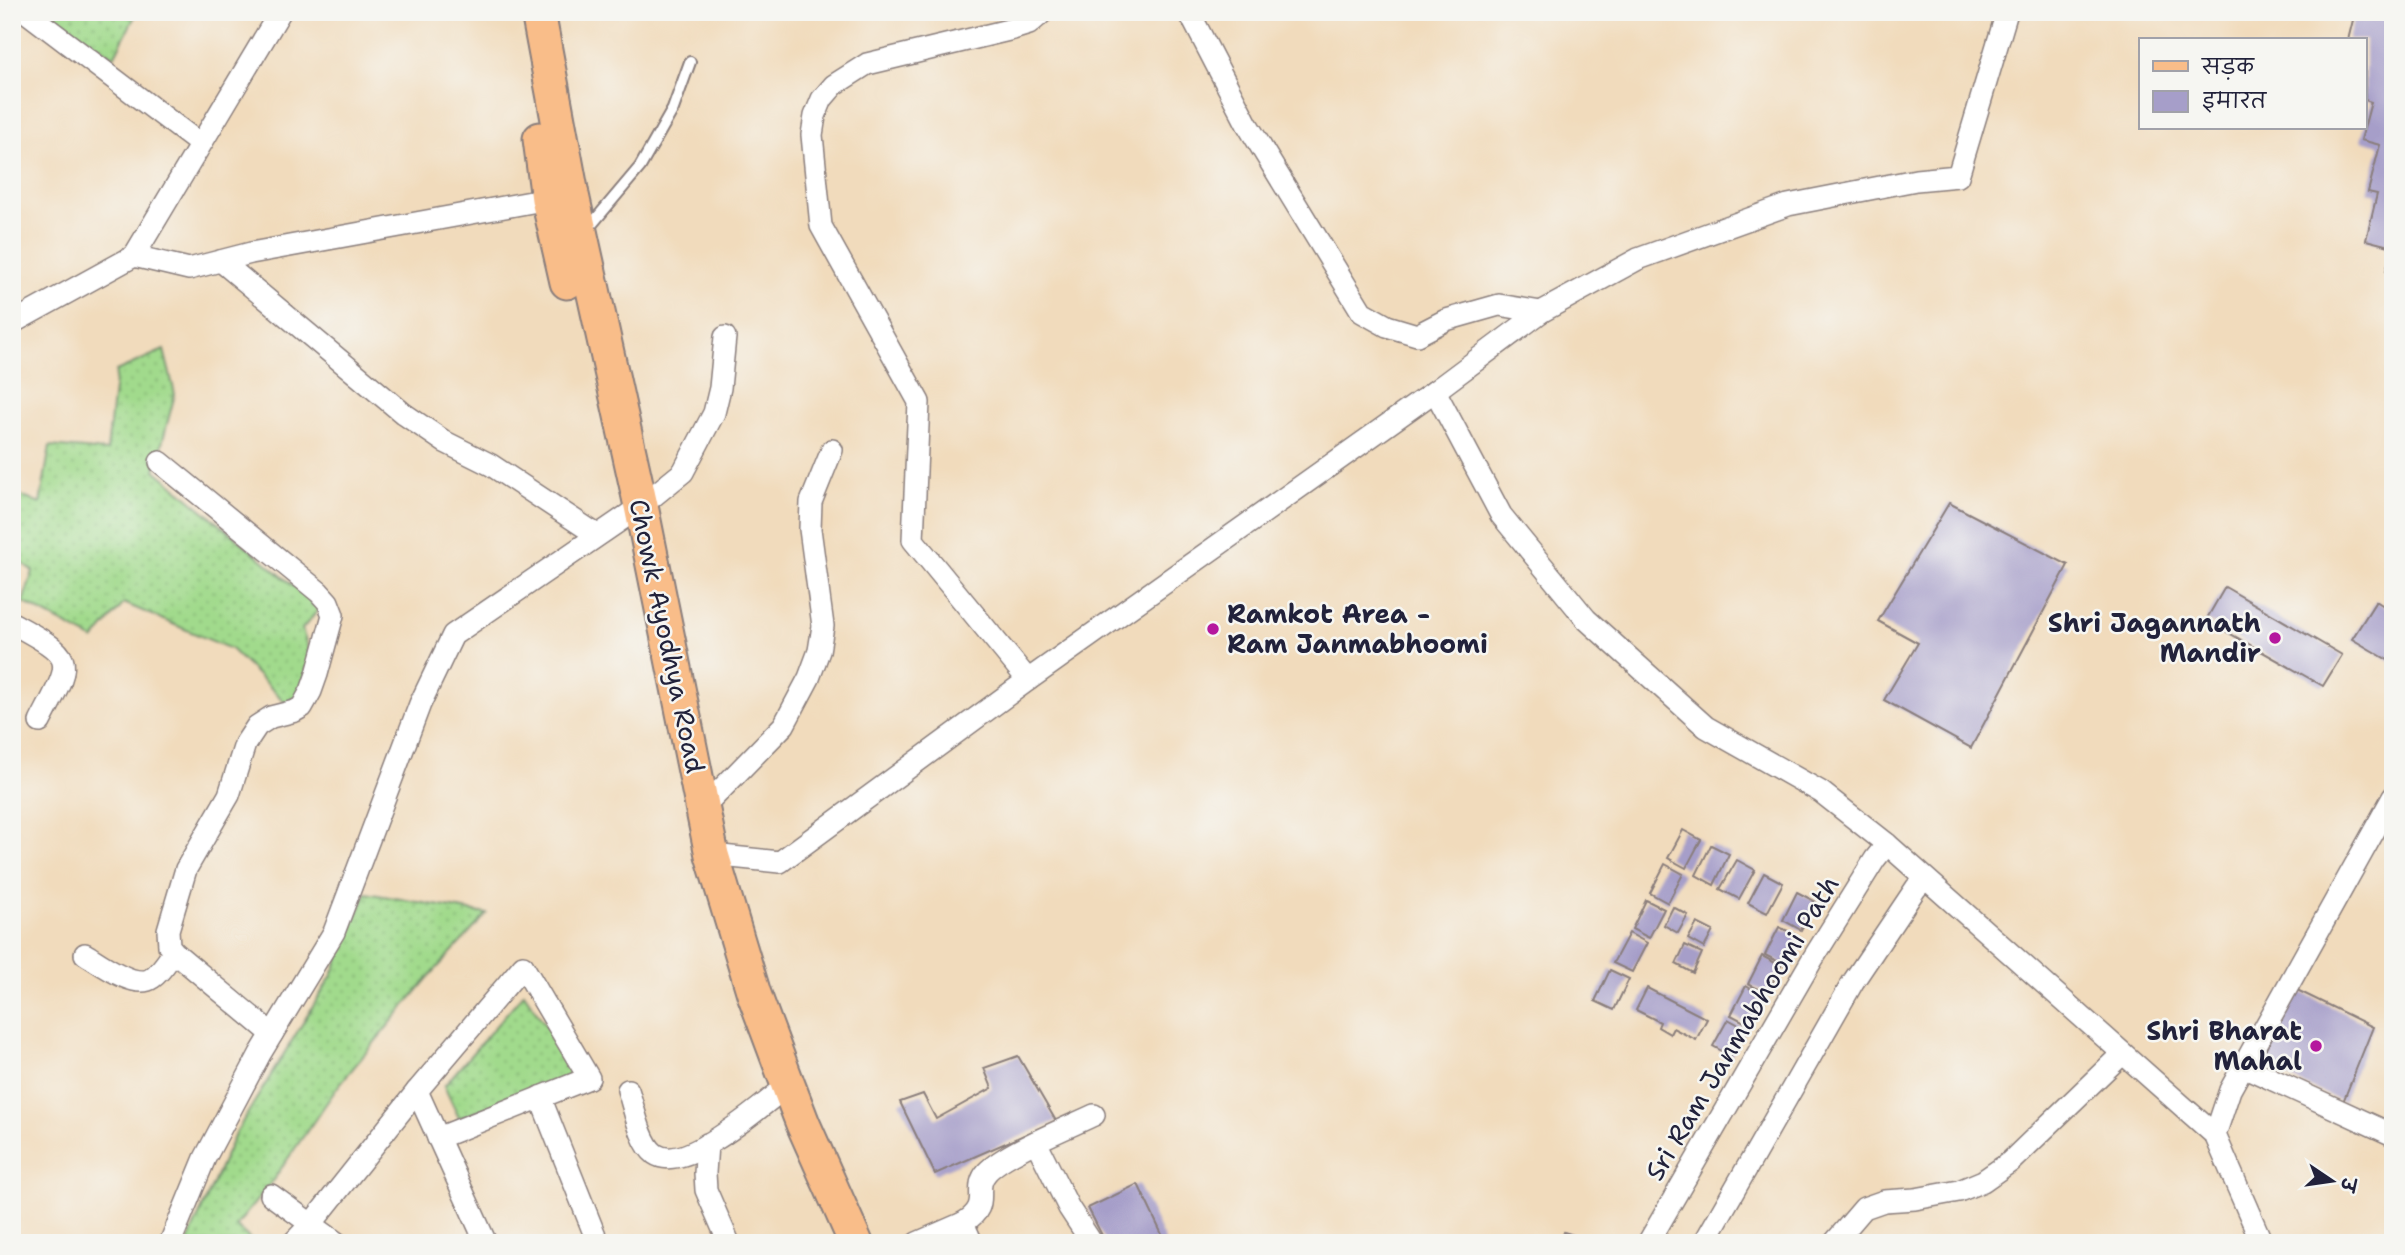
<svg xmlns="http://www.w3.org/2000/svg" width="2405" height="1255" font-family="'Shantell Sans','Playpen Sans Deva',sans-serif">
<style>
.grass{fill:url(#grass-dots);stroke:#627e64;stroke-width:2}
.building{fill:#a69ec9}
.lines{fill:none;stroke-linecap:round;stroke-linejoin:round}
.lane-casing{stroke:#8a7e7c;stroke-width:14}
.street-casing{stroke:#8a7e7c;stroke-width:24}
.primary-casing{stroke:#8a7e7c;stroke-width:37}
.lane{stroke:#fff;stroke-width:10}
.street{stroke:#fff;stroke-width:21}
.primary{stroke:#f9bd89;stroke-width:33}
.poi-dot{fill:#b5179e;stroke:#f6f6f2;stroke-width:2.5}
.labels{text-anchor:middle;stroke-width:5;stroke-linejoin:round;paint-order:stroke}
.poi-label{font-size:26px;font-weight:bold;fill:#22223b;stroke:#f6f6f2;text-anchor:end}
.street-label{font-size:26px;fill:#22223b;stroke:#f6f6f2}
</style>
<defs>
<pattern id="grass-dots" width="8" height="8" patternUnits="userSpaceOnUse" patternTransform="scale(1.75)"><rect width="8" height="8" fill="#a1da8c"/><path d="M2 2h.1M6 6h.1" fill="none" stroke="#8abb7a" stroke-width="1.8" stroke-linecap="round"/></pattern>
</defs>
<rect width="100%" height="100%" fill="#f6f6f2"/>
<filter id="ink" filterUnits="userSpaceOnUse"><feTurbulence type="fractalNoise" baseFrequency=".0143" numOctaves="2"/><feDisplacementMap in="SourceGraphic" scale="14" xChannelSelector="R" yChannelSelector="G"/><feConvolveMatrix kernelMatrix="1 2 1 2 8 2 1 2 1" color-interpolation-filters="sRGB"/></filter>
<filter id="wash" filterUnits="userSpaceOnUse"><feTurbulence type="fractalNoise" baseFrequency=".00686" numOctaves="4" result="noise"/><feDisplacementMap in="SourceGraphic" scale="28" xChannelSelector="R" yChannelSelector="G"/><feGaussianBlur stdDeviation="1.57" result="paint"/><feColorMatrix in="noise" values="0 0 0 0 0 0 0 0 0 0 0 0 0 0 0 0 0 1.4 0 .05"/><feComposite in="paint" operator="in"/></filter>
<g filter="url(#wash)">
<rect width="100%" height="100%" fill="#f1dbbc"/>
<!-- grass -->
<g class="grass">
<polygon points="47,12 137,12 114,57"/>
<polygon points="164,350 175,394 155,470 320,608 302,629 311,658 298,697 286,703 231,649 124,603 94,640 23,602 33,571 12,556 12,492 40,504 50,446 107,451 116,371"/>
<polygon points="366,893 487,914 427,979 339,1085 271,1183 236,1226 254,1243 187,1243 235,1134 332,975"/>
<polygon points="524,993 579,1075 459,1118 444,1086"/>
</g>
<g id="blocks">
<!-- building -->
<g class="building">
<polygon points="2355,12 2393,12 2393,247 2366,240 2377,194 2368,192 2380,145 2361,140 2371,102 2365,100 2365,40 2348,40"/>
<polygon points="2392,248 2393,248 2393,273 2386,271"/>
<polygon points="1949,503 2068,565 1971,748 1884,700 1918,643 1878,621"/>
<polygon points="2225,587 2342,655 2323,686 2206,620"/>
<polygon points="2376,601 2393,612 2393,663 2352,639"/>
<polygon points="1683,830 1701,840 1686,868 1668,858"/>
<polygon points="1711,845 1729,854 1714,885 1696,875"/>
<polygon points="1737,860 1755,870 1739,899 1720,889"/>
<polygon points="1665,864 1683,874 1668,903 1650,893"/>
<polygon points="1764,873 1783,883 1767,913 1748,903"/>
<polygon points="1797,892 1816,902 1801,930 1783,920"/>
<polygon points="1646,900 1664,909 1649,938 1632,929"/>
<polygon points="1673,907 1688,915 1678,933 1664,925"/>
<polygon points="1697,923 1713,931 1704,948 1688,939"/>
<polygon points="1779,927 1799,936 1785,965 1765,955"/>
<polygon points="1629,933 1647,943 1632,972 1613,963"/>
<polygon points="1685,945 1702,953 1693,973 1676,964"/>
<polygon points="1762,956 1781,966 1767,993 1748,984"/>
<polygon points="1610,970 1629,979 1614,1010 1595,1001"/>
<polygon points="1746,986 1765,997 1750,1025 1731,1015"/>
<polygon points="1647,988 1707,1019 1696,1040 1673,1028 1670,1034 1658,1027 1660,1022 1636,1010"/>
<polygon points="2297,990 2373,1027 2343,1102 2258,1064"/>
<polygon points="1728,1019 1746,1029 1731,1056 1713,1046"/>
<polygon points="1018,1056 1056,1121 935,1174 900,1102 923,1094 936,1119 992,1088 984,1068"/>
<polygon points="1138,1184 1166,1243 1106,1243 1088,1208"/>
<polygon points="1564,1232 1595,1242 1595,1243 1560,1243"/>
</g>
</g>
</g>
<g filter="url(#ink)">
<use href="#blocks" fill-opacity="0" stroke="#8a7e7c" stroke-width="2"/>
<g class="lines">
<defs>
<polyline id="lane" points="586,231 640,167 673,109 690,62"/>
<g id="street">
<polyline points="26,12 200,144"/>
<polyline points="280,12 134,256 189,269 251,253 559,197"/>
<polyline points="1189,12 1247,124 1362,312 1387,326 1417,335 1446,320 1499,305 1541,312"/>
<polyline points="221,261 404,414 445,442 491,465 597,535"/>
<polyline points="12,323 134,256"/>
<polyline points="1435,391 1501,515 1586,619 1706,727 1821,792 1887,844 2215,1135 2262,1243"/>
<polyline points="160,462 319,592 328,602 333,615 317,674 311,691 302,707 295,711 271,717 257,726 245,744 229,795 186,869 168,930 169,946 174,952 272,1034"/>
<path d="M12 623C78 659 73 658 40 722"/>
<polyline points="1028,680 913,540 919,402 821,226 812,135 815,116 822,99 834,85 867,64 1013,29 1029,24 1043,12"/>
<polyline points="703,808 784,725 809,678 819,651 823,626 810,529 811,502 832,450"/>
<polyline points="712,855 780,862 1028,680 1435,391 1541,312 1638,259 1788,205 1916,180 1958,176 2007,12"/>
<path d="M85 954C100 963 135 990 152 978 161 972 168 960 174 952"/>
<polyline points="2243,1066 2393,1135"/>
<path d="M628 1090C634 1107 640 1143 655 1154 685 1175 765 1103 788 1085"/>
<polyline points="417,1091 486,1243"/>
<polyline points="540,1097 598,1243"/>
<polyline points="2215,1135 2230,1090 2393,797"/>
<polyline points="1036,1142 1069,1208 1092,1243"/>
<polyline points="707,1144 705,1173 706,1190 729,1243"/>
<polyline points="271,1195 337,1243"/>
<path d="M963 1223C994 1204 971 1190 987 1172 1004 1153 1069 1127 1094 1115"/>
<polyline points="170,1243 205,1158 260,1054 334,932 420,704 453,635 641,506 683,472 714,413 720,388 725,337"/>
<polyline points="293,1243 312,1223 417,1091 523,966 589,1078 438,1138"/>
<polyline points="917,1243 963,1223 972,1243"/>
<polyline points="1648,1243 1812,960 1875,859 1887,844"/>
<polyline points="1704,1243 1853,982 1916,888 1925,879"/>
<polyline points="1834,1243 1864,1208 1884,1201 1915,1199 1959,1191 1983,1181 2010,1162 2122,1054"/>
</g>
<g id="primary">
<polyline points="538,12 572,195 641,506 712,855 754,994 788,1085 803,1124 856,1243"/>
<polyline points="540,139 548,199 567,282"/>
</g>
</defs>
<!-- lane casing -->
<use href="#lane" class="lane-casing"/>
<!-- street casing -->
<use href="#street" class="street-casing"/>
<!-- primary casing -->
<use href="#primary" class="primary-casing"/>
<!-- lane -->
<use href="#lane" class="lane"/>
<!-- street -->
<use href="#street" class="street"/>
<!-- primary -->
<use href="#primary" class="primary"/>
</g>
</g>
<!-- markers -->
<g class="poi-dot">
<circle cx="1213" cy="629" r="7"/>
<circle cx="2275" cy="638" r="7"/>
<circle cx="2316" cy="1046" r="7"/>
</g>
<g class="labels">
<!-- poi labels -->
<g class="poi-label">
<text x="1227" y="623" text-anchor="start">Ramkot Area -<tspan x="1227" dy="30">Ram Janmabhoomi</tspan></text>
<text x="2261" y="632">Shri Jagannath<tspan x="2261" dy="30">Mandir</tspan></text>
<text x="2302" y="1040">Shri Bharat<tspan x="2302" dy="30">Mahal</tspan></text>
</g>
<!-- street labels -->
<g class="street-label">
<text transform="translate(667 636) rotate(78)" y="9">Chowk Ayodhya Road</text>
<text transform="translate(1742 1028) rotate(-59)" y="9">Sri Ram Janmabhoomi Path</text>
</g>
</g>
<!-- margin -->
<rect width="2405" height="1255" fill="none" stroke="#f6f6f2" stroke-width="42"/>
<!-- legend -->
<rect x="2139" y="38" width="228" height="91" fill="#f6f6f2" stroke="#a1a1a9" stroke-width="2"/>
<rect x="2153" y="61" width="35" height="10" fill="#f9bd89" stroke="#a1a1a9" stroke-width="2"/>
<text x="2202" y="74" font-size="21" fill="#22223b">सड़क</text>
<rect x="2153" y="91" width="35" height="21" fill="#a69ec9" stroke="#a1a1a9" stroke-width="2"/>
<text x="2202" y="108" font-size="21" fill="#22223b">इमारत</text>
<!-- north arrow -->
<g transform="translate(2332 1181) rotate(103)" stroke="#f6f6f2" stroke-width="5" paint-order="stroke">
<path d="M0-5L12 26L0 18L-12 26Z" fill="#22223b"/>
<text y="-10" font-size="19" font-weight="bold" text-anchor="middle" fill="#22223b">उ</text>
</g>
</svg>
